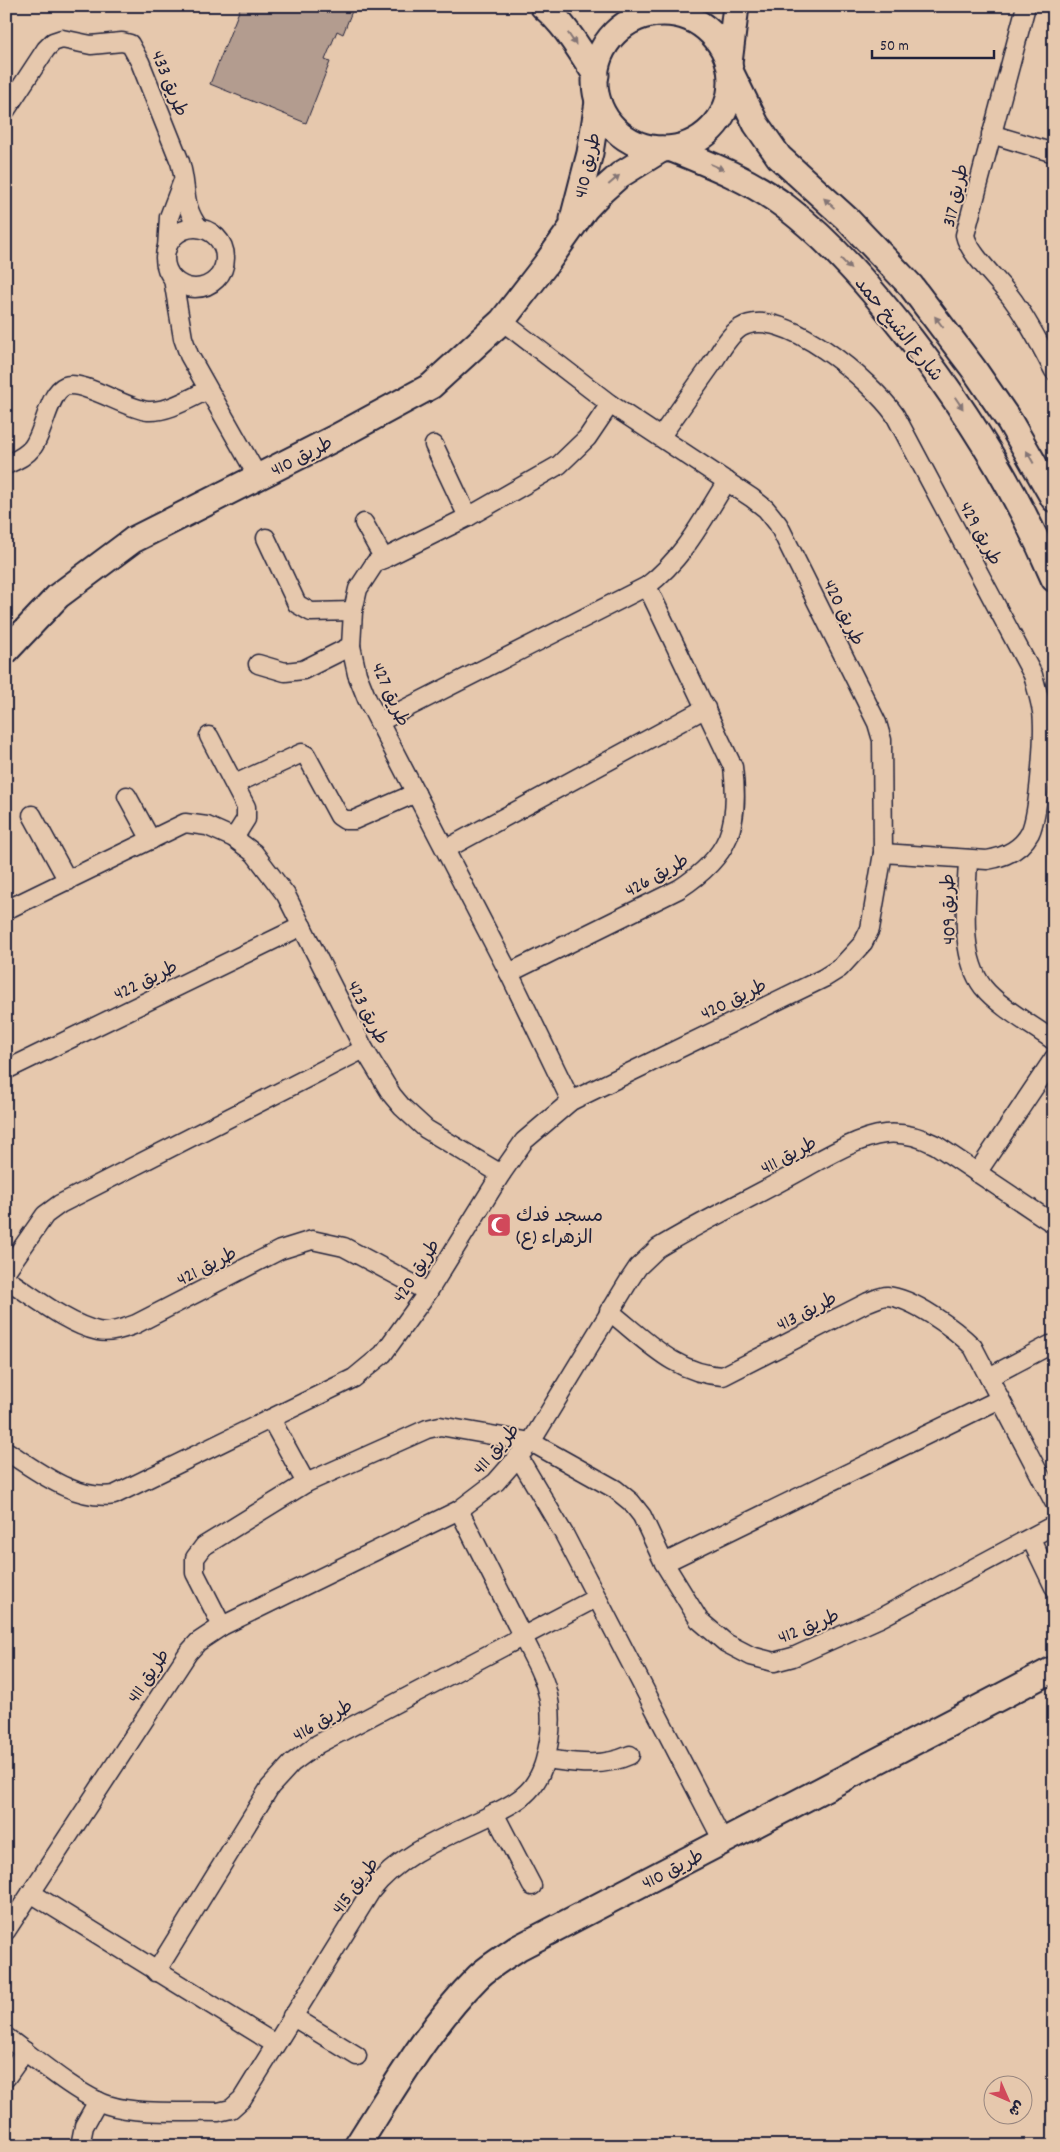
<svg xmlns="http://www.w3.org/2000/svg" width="1060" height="2152" font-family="Dekko,'Playpen Sans Arabic',sans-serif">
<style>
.building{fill:#b39c8f;stroke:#22223b}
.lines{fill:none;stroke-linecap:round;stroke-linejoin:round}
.street-casing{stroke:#22223b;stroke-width:21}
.secondary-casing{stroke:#22223b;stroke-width:29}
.street{stroke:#e6c8ad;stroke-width:18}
.secondary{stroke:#e6c8ad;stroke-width:25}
.oneway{fill:#847574}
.labels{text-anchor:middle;stroke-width:4;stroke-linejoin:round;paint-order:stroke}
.street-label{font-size:19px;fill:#22223b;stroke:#e6c8ad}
.poi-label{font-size:19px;fill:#22223b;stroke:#e6c8ad;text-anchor:start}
</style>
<rect width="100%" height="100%" fill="#e6c8ad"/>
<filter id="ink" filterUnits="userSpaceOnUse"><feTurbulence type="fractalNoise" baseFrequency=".02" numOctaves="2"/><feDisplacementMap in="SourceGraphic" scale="10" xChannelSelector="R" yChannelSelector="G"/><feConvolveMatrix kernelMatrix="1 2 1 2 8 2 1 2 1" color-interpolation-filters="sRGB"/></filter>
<g filter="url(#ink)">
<!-- building -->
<polygon class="building" points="241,6 354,6 343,34 337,31 325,60 330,62 306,123 210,84"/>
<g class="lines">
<defs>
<g id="street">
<path d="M1026 6 965 235C969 255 1002 283 1015 303 1030 324 1042 348 1054 371"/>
<path d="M6 110 46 49 53 42 62 39 91 45 122 42 130 44 140 62 180 162C188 187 181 204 199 228"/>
<polyline points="991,134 1054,153"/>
<circle cx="195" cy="258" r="30"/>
<polyline points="167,248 169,217 182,183"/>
<polyline points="173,279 183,338 189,355 258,477"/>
<path d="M661 436C678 412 695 388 712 364 720 352 728 336 740 328 781 302 873 383 895 415L1033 675C1036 687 1040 699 1042 712 1045 734 1039 814 1030 833 1021 850 1005 857 987 860L883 853"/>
<polyline points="434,445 468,517"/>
<path d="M6 465C16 460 25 457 32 448 44 434 48 393 65 386 82 379 126 409 148 411 169 412 190 398 208 390"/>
<polyline points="364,523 384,559"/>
<polyline points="266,538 297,604 311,612 353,611"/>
<polyline points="258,664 285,672 303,670 351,646"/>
<path d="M379 722 647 586C684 558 703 519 727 481"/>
<polyline points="209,736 246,807 246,819 234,838"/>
<polyline points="235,784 302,753 306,755 339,816 345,820 354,820 416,793"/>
<polyline points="127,796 151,840"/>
<polyline points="32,815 68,881"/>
<polyline points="446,849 706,708"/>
<path d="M968 859C967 898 958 954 983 987 999 1007 1032 1025 1054 1041"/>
<polyline points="6,910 185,823 207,826 234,838 254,853 286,895 364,1049 392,1095 402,1107 426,1129 501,1174"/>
<path d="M509 973 679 889C730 856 740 826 733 767L647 586"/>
<polyline points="6,1070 302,926"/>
<polyline points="571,1101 509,973 367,699 357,674 351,646 353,611 358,589 375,563 468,517 559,465 587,438 610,404"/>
<polyline points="977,1173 1054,1058"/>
<polyline points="6,1271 45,1215 60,1204 364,1049"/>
<path d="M6 1279C33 1296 67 1324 98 1331 110 1334 125 1328 136 1324L280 1250 312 1240 344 1247 428 1292"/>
<path d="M609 1311C646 1340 675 1374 723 1376L868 1302C874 1300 881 1296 887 1296 913 1298 955 1329 973 1347L1054 1502"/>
<polyline points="989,1377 1050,1345"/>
<polyline points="271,1419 306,1483"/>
<path d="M6 1451C38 1471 74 1501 114 1495L354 1378 383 1354 428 1292 501 1174 524 1141 571 1101 824 978 840 968 863 943 870 929 883 853 882 740 877 723 778 524 766 509 752 498 610 404 502 321"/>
<polyline points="518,1456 564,1534 723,1841"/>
<polyline points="1031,1539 1054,1587"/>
<polyline points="664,1563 1000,1399"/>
<polyline points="222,1626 195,1573 195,1558 204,1546 306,1483 427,1429 440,1426 531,1442 615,1489 631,1502 642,1516 664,1563 699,1620 726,1643 751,1656 774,1662 793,1657 880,1618 1054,1525"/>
<path d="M546 1759C576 1763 601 1768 630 1755"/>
<polyline points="494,1813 532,1886"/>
<polyline points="31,1893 275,2044"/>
<path d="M6 1931 188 1653 198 1642 222 1626 459 1510 496 1482 531 1442 630 1279 638 1267 658 1248C699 1223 743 1202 785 1179 812 1165 855 1137 885 1134 904 1132 920 1137 936 1145L1054 1224"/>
<polyline points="156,1972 270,1787 292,1763 318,1744 596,1598"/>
<polyline points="292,2016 357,2056"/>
<path d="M6 2037C32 2056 79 2096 108 2105 139 2115 184 2111 218 2112L231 2109 242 2099 371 1891C400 1854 443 1838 485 1818 502 1809 520 1802 532 1787 543 1773 546 1758 549 1741 553 1714 550 1692 538 1667L459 1510"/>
<polyline points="6,2078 25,2051"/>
<polyline points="80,2146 84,2126 98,2101"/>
</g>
<g id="secondary">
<path d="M543 6C566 25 580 51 596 75"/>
<circle cx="663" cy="81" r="68"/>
<polyline points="729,63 736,6"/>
<polyline points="731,73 756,124 779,157 847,219 911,286 973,368 1010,422 1054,499"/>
<path d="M672 149C712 165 752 181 786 207 834 244 874 292 911 339 969 414 1017 491 1054 579"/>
<polyline points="573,219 590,153 598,102"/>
<polyline points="6,651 58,596 133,540 333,439 431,386 502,321 546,264 585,209 602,191 620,175 662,149"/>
<path d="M357 2146C394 2088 429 2026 478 1977 489 1966 505 1957 518 1948L1054 1669"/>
</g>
</defs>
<!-- street casing -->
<use href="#street" class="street-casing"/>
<!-- secondary casing -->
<use href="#secondary" class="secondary-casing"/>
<!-- street -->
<use href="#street" class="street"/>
<!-- secondary -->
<use href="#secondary" class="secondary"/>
</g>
<!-- one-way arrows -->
<defs><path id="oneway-solid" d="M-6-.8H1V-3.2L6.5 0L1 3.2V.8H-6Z" transform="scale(1.25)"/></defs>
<g class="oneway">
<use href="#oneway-solid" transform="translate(572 39) rotate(56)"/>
<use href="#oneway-solid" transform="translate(717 167) rotate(24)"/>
<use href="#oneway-solid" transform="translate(614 180) rotate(-41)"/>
<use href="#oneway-solid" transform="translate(829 203) rotate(-137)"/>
<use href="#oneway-solid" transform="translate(846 264) rotate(47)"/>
<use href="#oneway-solid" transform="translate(939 322) rotate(-127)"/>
<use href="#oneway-solid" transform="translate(959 403) rotate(56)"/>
<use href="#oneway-solid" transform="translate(1030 457) rotate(-119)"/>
</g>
</g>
<!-- icons -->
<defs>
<symbol id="mosque-square" viewBox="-11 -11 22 22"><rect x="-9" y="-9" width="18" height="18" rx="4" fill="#d1495b" stroke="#e6c8ad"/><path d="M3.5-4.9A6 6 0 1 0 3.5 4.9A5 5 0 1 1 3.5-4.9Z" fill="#fff"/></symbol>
</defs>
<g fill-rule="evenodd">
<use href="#mosque-square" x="485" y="1211" width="28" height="28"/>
</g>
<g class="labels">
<!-- street labels -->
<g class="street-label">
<text transform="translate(171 83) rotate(68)" y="7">طريق 433</text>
<text transform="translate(586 165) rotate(-77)" y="7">طريق 410</text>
<text transform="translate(954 195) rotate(-77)" y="7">طريق 317</text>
<text transform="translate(900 328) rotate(51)" y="7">شارع الشيخ حمد</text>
<text transform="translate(301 455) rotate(-27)" y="7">طريق 410</text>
<text transform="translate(982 533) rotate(62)" y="7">طريق 429</text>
<text transform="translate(845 612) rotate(64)" y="7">طريق 420</text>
<text transform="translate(392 694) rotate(66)" y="7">طريق 427</text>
<text transform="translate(656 874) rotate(-29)" y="7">طريق 426</text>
<text transform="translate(947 909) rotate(-91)" y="7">طريق 409</text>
<text transform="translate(145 979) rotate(-26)" y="7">طريق 422</text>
<text transform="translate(733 998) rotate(-26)" y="7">طريق 420</text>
<text transform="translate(369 1012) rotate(63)" y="7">طريق 423</text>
<text transform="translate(788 1154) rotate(-28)" y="7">طريق 411</text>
<text transform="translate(206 1265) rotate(-27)" y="7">طريق 421</text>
<text transform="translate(415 1270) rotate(-57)" y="7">طريق 420</text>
<text transform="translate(806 1310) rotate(-27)" y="7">طريق 413</text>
<text transform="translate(495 1448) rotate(-49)" y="7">طريق 411</text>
<text transform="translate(808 1625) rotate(-22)" y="7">طريق 412</text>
<text transform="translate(147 1675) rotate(-56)" y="7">طريق 411</text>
<text transform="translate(322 1719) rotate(-30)" y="7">طريق 416</text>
<text transform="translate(672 1868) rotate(-27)" y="7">طريق 410</text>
<text transform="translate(354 1885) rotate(-53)" y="7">طريق 415</text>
</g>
<!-- poi labels -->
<g class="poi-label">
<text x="516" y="1221">مسجد فدك<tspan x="516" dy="22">الزهراء (ع)</tspan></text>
</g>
</g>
<!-- margin -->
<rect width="1060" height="2152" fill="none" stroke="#e6c8ad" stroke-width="25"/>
<rect x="12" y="12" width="1035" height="2127" fill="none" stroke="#22223b" stroke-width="2" filter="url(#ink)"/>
<!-- north arrow -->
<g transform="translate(1008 2100) rotate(135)"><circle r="24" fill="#e6c8ad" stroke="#98867f"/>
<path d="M0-4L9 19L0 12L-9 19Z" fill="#d1495b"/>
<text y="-8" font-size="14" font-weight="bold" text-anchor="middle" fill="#22223b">ش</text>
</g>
<!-- scale -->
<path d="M872 50v8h122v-8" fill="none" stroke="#22223b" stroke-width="2.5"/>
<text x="880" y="50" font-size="15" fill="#22223b" stroke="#e6c8ad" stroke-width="4" paint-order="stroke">50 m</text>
</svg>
